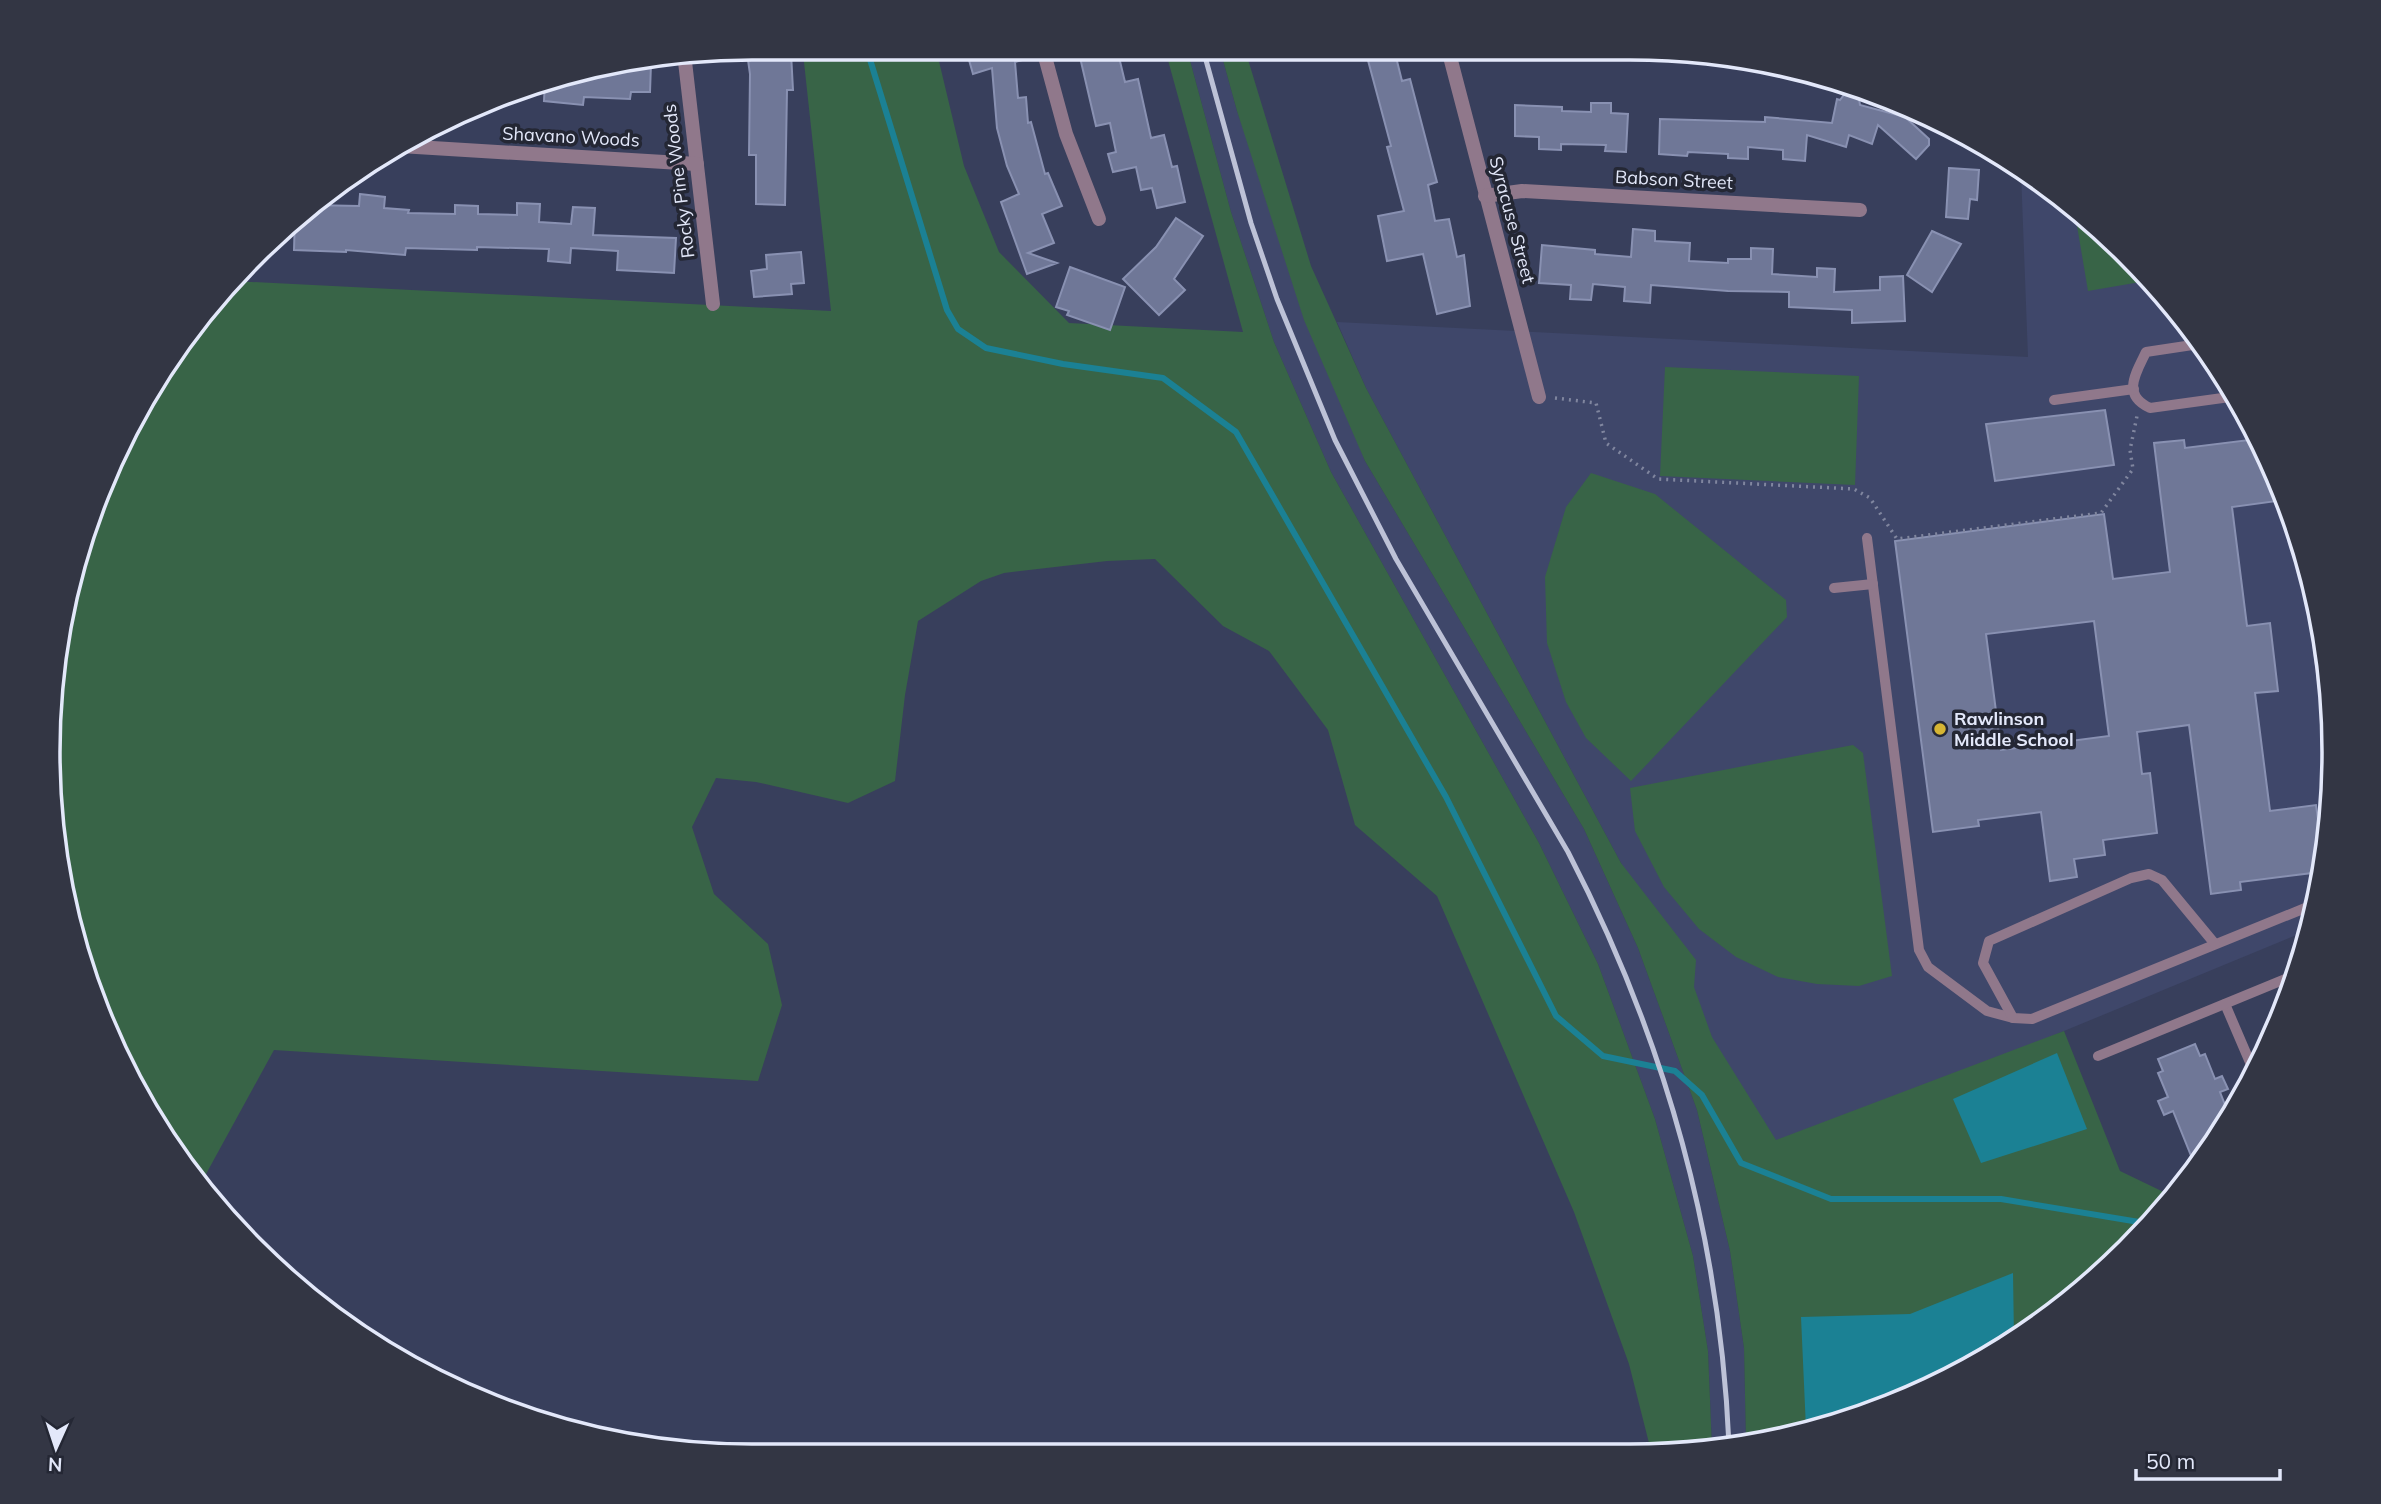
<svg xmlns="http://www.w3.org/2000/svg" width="2381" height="1504" font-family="Mulish,sans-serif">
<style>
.built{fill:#3f476a}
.green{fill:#386447}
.water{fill:#1b8194}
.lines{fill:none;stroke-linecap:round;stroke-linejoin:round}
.stream{stroke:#1b8194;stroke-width:6}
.building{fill:#6f7797;stroke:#8991b2;stroke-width:2;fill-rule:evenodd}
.path{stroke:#80869f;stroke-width:3.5;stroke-dasharray:2 5;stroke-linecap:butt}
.service{stroke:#90788b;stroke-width:10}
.minor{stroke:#90788b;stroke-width:14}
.rail{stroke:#bdc2d7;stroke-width:5}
.poi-dot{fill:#d6b534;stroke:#242734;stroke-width:2.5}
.labels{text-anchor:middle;stroke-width:7;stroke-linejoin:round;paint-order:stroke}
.street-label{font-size:18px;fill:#e3e8fa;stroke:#242734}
.poi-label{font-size:18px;font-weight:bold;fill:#e3e8fa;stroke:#242734;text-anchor:start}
.rim{fill:none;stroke:#e3e8fa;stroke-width:3.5}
</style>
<rect width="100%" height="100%" fill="#383f5c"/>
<!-- built -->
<g class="built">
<polygon points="1188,53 1221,53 1237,111 1365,461 1584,829 1638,948 1697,1110 1730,1251 1744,1348 1746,1441 1712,1448 1708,1351 1693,1256 1655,1119 1598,964 1539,843 1331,472 1274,342 1231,212"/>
<polygon points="2021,172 2058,193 2159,288 2240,400 2296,526 2328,660 2332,798 2311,929 2064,1031 1760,1162 1621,863 1366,388 1337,322 2028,357"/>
</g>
<!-- green -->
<g class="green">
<polygon points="803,53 937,53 964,166 999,252 1069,323 1243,332 1166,53 1188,53 1231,212 1274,342 1331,472 1539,843 1598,964 1655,1119 1693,1256 1708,1351 1712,1448 1675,1455 1652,1455 1629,1364 1574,1212 1437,896 1355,825 1328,730 1269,651 1223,626 1155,559 1107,561 1004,573 981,581 918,621 905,695 895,781 848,803 756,782 716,778 692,827 714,894 768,944 782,1005 758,1081 274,1050 200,1185 166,1144 120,1063 71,935 47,752 61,615 85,525 141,400 193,323 232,281 831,311"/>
<polygon points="1221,53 1246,53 1311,266 1366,388 1621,863 1696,960 1694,987 1712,1037 1776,1140 2064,1031 2120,1171 2174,1197 2093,1282 1981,1363 1855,1419 1746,1441 1744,1348 1730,1251 1697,1110 1638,948 1584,829 1365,461 1304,320 1237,111"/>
<polygon points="2074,208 2152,280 2088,291"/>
<polygon points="1665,367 1859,376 1855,485 1660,476"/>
<polygon points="1591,473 1655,494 1786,600 1787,617 1631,781 1586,738 1566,702 1547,643 1545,577 1566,507"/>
<polygon points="1853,745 1863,753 1892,976 1859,986 1817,984 1778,977 1736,957 1699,929 1664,887 1635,831 1630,788"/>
</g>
<!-- water -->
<g class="water">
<polygon points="2057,1053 2087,1129 1981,1163 1953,1099"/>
<polygon points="2013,1273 2014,1339 1981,1363 1855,1419 1806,1429 1801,1317 1910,1314"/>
</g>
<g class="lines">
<!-- stream -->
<polyline class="stream" points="868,53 947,310 958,329 986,348 1063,364 1163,378 1236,432 1446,797 1556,1016 1603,1056 1675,1071 1702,1095 1741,1163 1831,1199 2001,1199 2139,1222 2147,1225"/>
</g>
<!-- building -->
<g class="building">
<polygon points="747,53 791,53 793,90 787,90 785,205 756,204 756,155 749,155 750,74"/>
<polygon points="967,53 1029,53 1030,58 1015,62 1018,98 1026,97 1028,123 1031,122 1045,174 1048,173 1062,206 1042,214 1054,243 1028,253 1057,263 1027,274 1001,202 1019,194 1007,166 997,128 992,68 973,74"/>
<polygon points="1079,53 1118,53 1125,82 1138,79 1151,138 1164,135 1172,167 1177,166 1185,202 1157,208 1152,188 1141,190 1136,167 1113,172 1108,154 1116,152 1110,123 1096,126"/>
<polygon points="1366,53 1395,53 1402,81 1410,79 1437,182 1428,185 1435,221 1449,219 1457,257 1464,255 1470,306 1437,314 1423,254 1387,261 1378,216 1404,211 1387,147 1391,146"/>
<polygon points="620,63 651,64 650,92 631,92 630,99 584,97 583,105 544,101 545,80 583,71 598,72 598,68"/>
<polygon points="1846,92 1858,93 1860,105 1905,117 1929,139 1929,145 1916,159 1878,125 1872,144 1849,135 1846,147 1807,135 1805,161 1783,159 1783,150 1748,147 1748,159 1728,158 1728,154 1688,152 1687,156 1659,154 1660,119 1765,122 1765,117 1832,123 1837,99 1840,100"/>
<polygon points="1591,103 1611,103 1611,113 1628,114 1626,152 1605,151 1606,145 1561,144 1561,150 1539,149 1539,137 1515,136 1515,105 1562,107 1562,111 1591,112"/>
<polygon points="1949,168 1979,170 1977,200 1970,199 1968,219 1946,217"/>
<polygon points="360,194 385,197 384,208 409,210 408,213 455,214 455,205 478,206 478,214 517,215 517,203 540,204 539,222 571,224 573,207 595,208 593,235 676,238 674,273 617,270 618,251 571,248 570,263 548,261 549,249 477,247 477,250 406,248 405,255 346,250 346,252 294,250 295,216 310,205 359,206"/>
<polygon points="1176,218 1203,236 1174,279 1185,290 1159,315 1123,279 1156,247"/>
<polygon points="1633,229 1655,231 1655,241 1690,243 1689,261 1728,263 1728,259 1751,259 1751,248 1773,249 1772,274 1817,277 1817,268 1835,269 1834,292 1880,290 1880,277 1903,276 1905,321 1852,323 1852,310 1789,307 1789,292 1728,291 1651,285 1650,303 1624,301 1625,287 1593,284 1591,300 1570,299 1571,285 1539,283 1542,245 1595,250 1595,254 1631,257"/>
<polygon points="1932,231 1961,244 1932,292 1907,275"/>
<polygon points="801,252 804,283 791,284 792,294 754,297 751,271 767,269 766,255"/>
<polygon points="1070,267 1125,287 1110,330 1067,315 1069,311 1056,307"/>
<polygon points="2105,410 2114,465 1995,481 1986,424"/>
<path d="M2257 439 2274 476 2277 501 2232 507 2247 626 2270 623 2278 691 2255 693 2270 811 2316 805 2319 827 2328 826 2320 872 2240 882 2241 890 2211 894 2189 725 2137 732 2142 774 2150 773 2157 833 2103 840 2105 855 2074 859 2077 877 2050 881 2041 812 1978 820 1979 826 1933 832 1895 541 2104 514 2113 579 2170 572 2154 443 2184 440 2185 448ZM2094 621 2109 736 2001 750 1986 634Z"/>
<polygon points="2195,1044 2200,1056 2205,1054 2215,1079 2222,1076 2228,1089 2220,1092 2229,1115 2196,1168 2173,1111 2164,1115 2158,1101 2168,1097 2158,1073 2163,1071 2158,1059"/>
</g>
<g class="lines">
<!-- path -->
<polyline class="path" points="1555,398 1596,403 1606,443 1658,479 1854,489 1870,498 1897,539 2101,513 2133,469 2130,450 2137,416"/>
<!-- service -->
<g class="service">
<path d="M2199 344 2146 352C2136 373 2121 395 2150 408L2237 396"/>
<polyline points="2054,400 2134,389"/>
<polyline points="1867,538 1919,950 1928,967 1987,1011 2013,1018 2032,1019 2315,904"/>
<polyline points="2309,578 2330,745"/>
<polyline points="1834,588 1873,584"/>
<polyline points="2225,1004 2255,1074"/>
<polyline points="2013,1018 1983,963 1989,941 2131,878 2149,874 2162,880 2215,944"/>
<polyline points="2098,1056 2295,975"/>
</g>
<!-- minor -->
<g class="minor">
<polyline points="684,53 713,304"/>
<polyline points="1044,53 1066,134 1099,219"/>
<polyline points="1449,53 1539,397"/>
<polyline points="400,146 697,164"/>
<polyline points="1485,196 1522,191 1860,210"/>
</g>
<!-- rail -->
<path class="rail" d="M1204 53 1251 223 1277 299 1335 440 1396 559 1568 852C1665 1039 1720 1234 1729 1445"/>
</g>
<!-- markers -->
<circle class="poi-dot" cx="1940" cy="729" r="7"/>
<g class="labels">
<!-- street labels -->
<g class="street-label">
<text transform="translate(571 137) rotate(3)" y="6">Shavano Woods</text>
<text transform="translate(1674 180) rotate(3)" y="6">Babson Street</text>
<text transform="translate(679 181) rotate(-97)" y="6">Rocky Pine Woods</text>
<text transform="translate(1512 220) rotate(75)" y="6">Syracuse Street</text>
</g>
<!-- poi labels -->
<g class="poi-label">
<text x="1954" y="725">Rawlinson<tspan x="1954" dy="21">Middle School</tspan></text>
</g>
</g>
<!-- crop -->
<path d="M0 0H2381V1504H0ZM752 60H1630A692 692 0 0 1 2322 752V752A692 692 0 0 1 1630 1444H752A692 692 0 0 1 60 752V752A692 692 0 0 1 752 60Z" fill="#333644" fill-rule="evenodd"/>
<path class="rim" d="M752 60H1630A692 692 0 0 1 2322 752V752A692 692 0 0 1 1630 1444H752A692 692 0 0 1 60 752V752A692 692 0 0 1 752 60Z"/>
<!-- north arrow -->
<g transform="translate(56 1448) rotate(183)" stroke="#242734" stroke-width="5" paint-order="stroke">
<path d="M0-5L12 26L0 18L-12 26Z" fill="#e3e8fa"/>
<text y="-10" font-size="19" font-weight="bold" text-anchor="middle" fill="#e3e8fa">N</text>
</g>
<!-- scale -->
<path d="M2136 1469v10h144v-10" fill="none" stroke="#e3e8fa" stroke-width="3.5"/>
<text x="2146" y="1469" font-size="21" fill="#e3e8fa" stroke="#242734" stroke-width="5" paint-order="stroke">50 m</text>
</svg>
